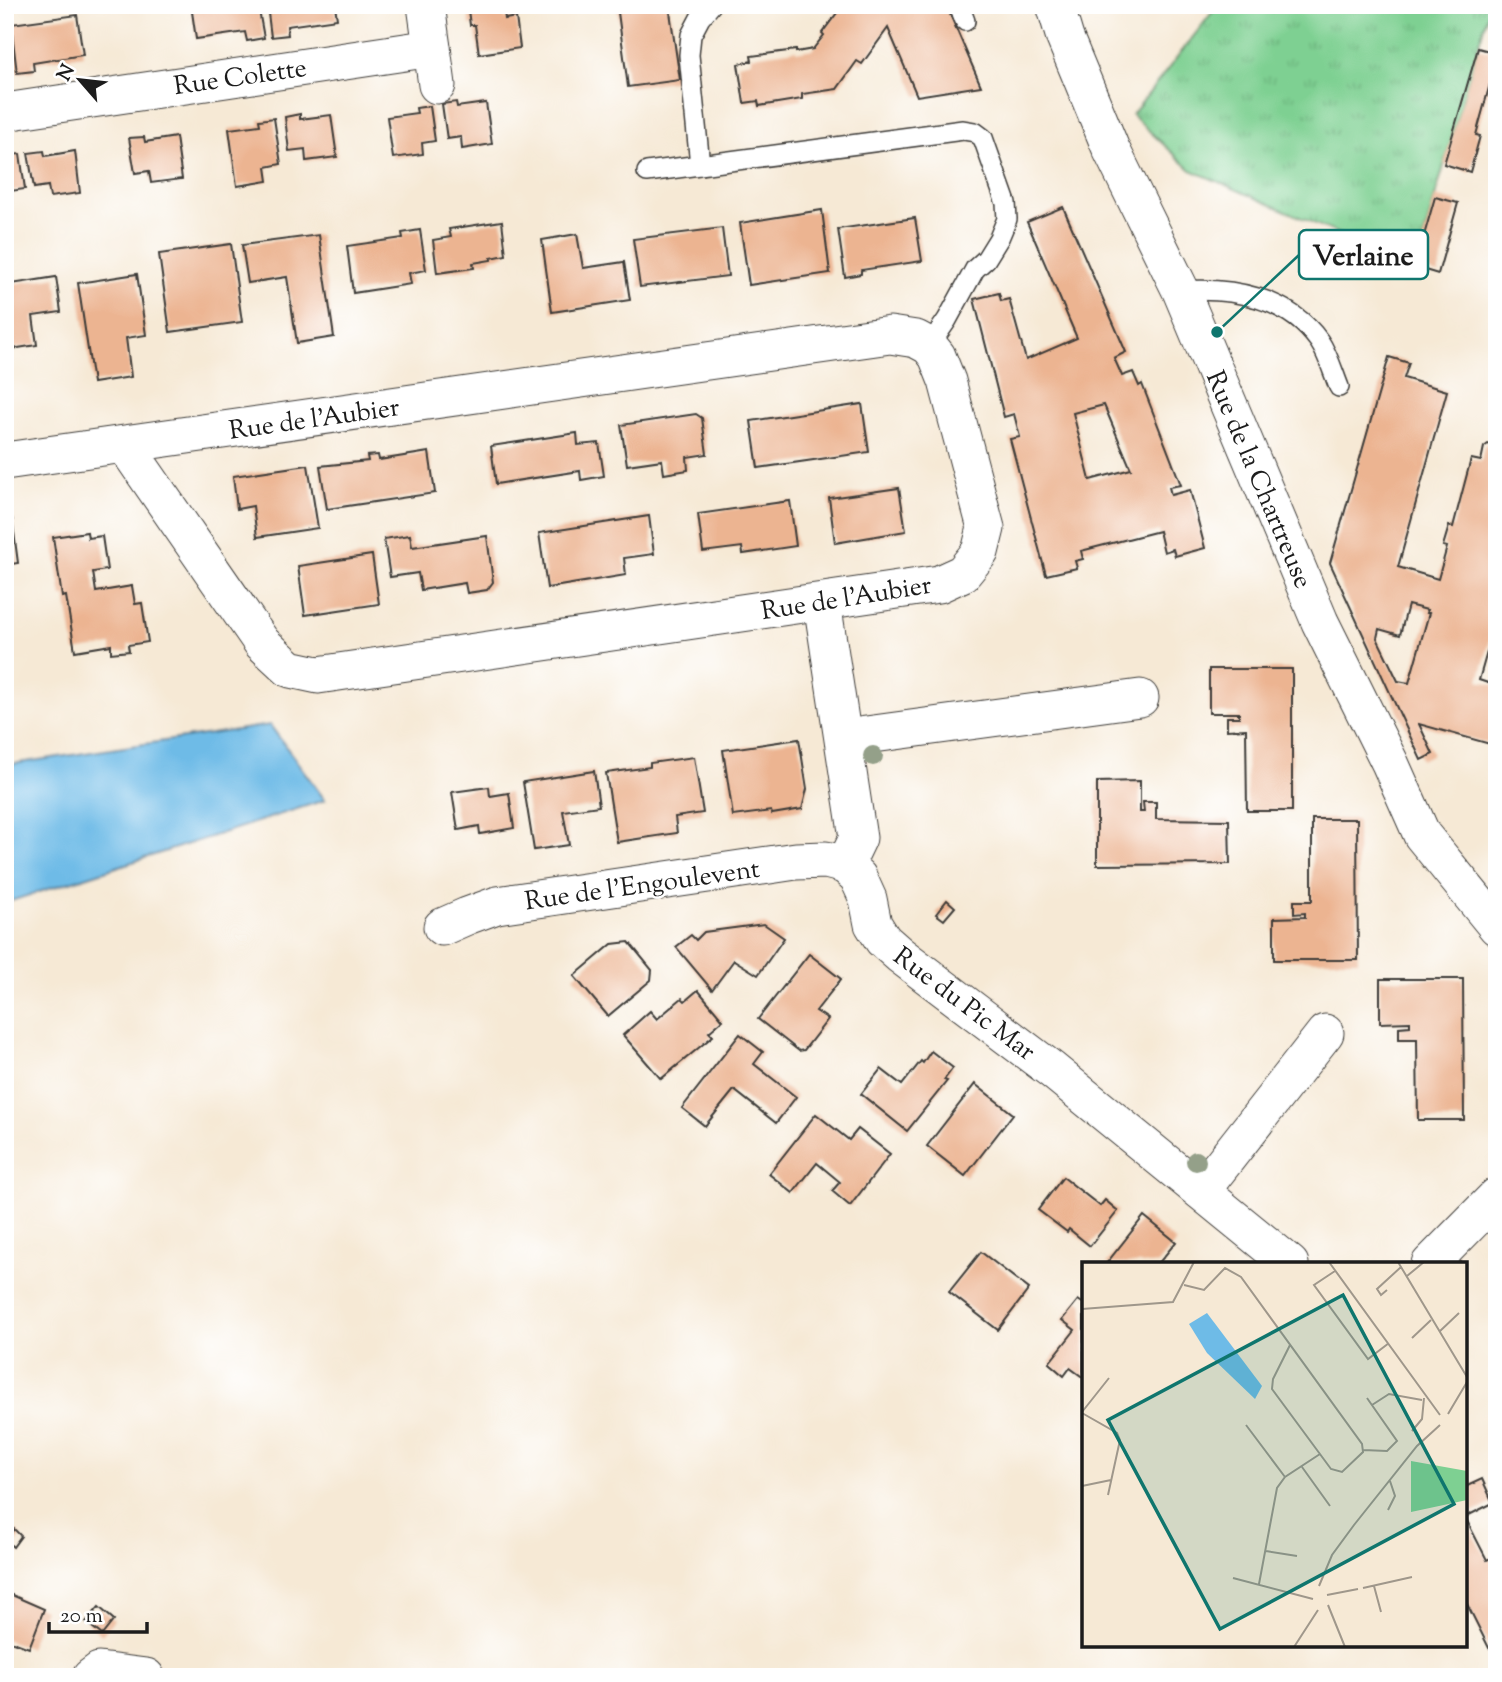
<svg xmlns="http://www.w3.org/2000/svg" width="1502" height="1682" font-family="'Sorts Mill Goudy',serif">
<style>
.park{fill:url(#park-tufts);stroke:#4d7657;stroke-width:2}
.water{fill:#6ebbe7;stroke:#456c82;stroke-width:2}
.building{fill:#ecb491;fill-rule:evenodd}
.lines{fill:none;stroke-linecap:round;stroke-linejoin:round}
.service-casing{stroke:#3d3b38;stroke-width:22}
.minor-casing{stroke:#3d3b38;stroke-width:39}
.service{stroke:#fff;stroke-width:19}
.minor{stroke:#fff;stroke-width:37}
.tree{fill:#94a089}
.labels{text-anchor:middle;stroke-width:5;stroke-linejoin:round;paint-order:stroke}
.street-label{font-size:26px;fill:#1c1c1c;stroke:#fff}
.inset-road{fill:none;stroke:#9f978b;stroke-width:2}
.view{fill:#0f766e;fill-opacity:0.15;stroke:#0f766e;stroke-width:3.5}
.inset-edge{fill:none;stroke:#1c1c1c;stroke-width:3.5}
.leader{fill:none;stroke:#0f766e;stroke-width:2.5}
.callout-dot{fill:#0f766e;stroke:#fff;stroke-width:2.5}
.callout{fill:#fff;stroke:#0f766e;stroke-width:2.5}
.callout-label{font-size:28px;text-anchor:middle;font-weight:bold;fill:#1c1c1c}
</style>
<defs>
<pattern id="park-tufts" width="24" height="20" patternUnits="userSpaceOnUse" patternTransform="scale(1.75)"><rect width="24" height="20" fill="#7ed092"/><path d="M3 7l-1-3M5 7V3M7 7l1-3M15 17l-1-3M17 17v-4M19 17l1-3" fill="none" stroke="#6cb27d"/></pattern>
</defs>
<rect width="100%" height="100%" fill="#fff"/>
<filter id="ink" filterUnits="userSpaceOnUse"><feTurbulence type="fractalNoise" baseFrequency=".0143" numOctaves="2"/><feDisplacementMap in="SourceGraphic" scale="14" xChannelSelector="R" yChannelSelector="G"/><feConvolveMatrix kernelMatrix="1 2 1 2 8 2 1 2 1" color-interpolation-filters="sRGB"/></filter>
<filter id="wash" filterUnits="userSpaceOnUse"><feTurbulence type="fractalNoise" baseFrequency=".00686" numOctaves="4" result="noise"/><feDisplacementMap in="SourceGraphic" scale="28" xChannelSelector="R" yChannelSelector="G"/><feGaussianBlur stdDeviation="1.57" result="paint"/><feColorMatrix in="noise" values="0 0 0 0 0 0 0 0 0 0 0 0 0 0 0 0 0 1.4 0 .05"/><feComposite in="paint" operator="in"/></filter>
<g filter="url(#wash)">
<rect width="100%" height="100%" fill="#f6e9d5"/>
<!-- park -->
<polygon class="park" points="1218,5 1490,5 1415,267 1191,170 1132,115"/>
<!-- water -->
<polygon class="water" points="270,725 325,800 5,903 5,765"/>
<g id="blocks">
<!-- building -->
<g class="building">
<polygon points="191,5 258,5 264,38 247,41 245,32 196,39"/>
<polygon points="267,5 335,5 337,19 287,26 288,35 271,37"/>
<polygon points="503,5 505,19 516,17 520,48 479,54 475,25 470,25 468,10"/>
<polygon points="617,5 669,5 680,80 628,87"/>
<polygon points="843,5 946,5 981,86 917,96 888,28 862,64 857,61 837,89 802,94 802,99 759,106 758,101 744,103 738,64 752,61 751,56 796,50 796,52 813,49 824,35 822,33"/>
<polygon points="77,15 83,55 33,63 34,71 17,73 11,24"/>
<polygon points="1478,48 1497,53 1497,76 1494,86 1490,84 1476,135 1480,136 1470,172 1444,164"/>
<polygon points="456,102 457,107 486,103 492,144 462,149 461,137 447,139 442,104"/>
<polygon points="430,106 435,141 422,143 423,154 393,158 387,117 417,113 416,108"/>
<polygon points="300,114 300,119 331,115 337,157 306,161 305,149 289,151 285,117"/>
<polygon points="274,118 281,164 266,167 268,181 237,186 229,129 260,125 259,120"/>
<polygon points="144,137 145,142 176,137 182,179 151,183 149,171 135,173 129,138"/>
<polygon points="44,151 45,156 75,151 80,193 50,197 48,186 34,188 28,153"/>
<polygon points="20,154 25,189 10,191 11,203 5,204 5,156"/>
<polygon points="1435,197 1458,203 1438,274 1415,267"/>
<path d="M1063 207 1126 352 1114 358 1122 376 1133 372 1139 386 1142 384 1181 485 1169 487 1171 495 1190 490 1205 548 1175 556 1173 549 1164 552 1159 531 1081 551 1083 559 1075 561 1077 568 1046 575 1010 439 1020 437 1014 414 1004 417 974 299 999 293 1001 301 1009 299 1026 360 1077 338 1027 222ZM1104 405 1131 469 1090 480 1073 413Z"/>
<polygon points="822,210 830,273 749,285 740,223"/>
<polygon points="915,218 922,261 861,270 861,274 845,277 838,229"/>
<polygon points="502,221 506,255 491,258 491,260 473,263 474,268 437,273 433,240 451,237 449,229"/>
<polygon points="722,228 728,276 640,287 633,239"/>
<polygon points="420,230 426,270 409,273 411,284 353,293 347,246 403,238 402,233"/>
<polygon points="577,234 583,268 624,262 630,300 552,312 542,240"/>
<polygon points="319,235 334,337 297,343 287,277 248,283 242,245"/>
<polygon points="231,244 242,322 170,332 159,254"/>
<polygon points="137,274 146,335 126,338 131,377 93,383 78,283"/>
<polygon points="56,277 61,312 33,316 37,345 5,350 5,285"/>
<path d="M1389 357 1409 363 1404 378 1447 391 1398 567 1438 579 1447 547 1443 546 1449 526 1453 527 1471 459 1481 461 1484 447 1488 444 1497 447V617L1479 680 1497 686V746L1419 724 1433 754 1421 760 1330 563ZM1408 605 1427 610 1426 613H1429L1409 683 1398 681 1377 638 1379 629 1400 635Z"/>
<polygon points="862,404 869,452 758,468 751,421"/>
<polygon points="696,414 702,418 707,454 687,457 688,470 664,474 662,460 627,465 621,425"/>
<polygon points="577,433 578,445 599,443 604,476 581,480 580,471 496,484 491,446"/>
<polygon points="429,452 435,493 327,509 320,466 368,461 367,456 378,455 379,460"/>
<polygon points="308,465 318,528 257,537 253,506 237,509 233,476"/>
<polygon points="899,488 906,531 835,543 829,498"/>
<polygon points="790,501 796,546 743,554 742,547 703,552 698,514"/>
<polygon points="649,516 654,554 624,558 626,575 547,588 539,533"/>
<polygon points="12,517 18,563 5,565 5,518"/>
<polygon points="87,532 88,538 102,536 107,570 93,572 96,592 132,586 135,604 142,603 148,642 128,645 129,651 111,653 111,645 75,651 66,596 62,597 53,537"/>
<polygon points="410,535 412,547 487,536 493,582 487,590 467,593 465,583 421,590 418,573 390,577 384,539"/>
<polygon points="372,555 379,604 305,615 298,566"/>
<polygon points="1209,669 1292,669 1292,811 1247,811 1246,729 1227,730 1227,717 1239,717 1239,713 1209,713"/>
<polygon points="799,739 807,789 802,809 772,814 771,811 733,816 723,750"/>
<polygon points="694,757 703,813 675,817 677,833 617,842 606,773 650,767 650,763"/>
<polygon points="594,771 599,806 563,811 569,845 534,850 523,782"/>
<polygon points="1140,781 1140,812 1144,812 1143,802 1156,802 1156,819 1229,820 1230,864 1097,865 1097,782"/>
<polygon points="489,787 490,796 509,793 514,828 480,834 479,826 458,830 452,792"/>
<polygon points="1312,819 1357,819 1358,960 1274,960 1274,918 1305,917 1305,913 1294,914 1294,901 1312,901"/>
<polygon points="947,900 955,907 944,920 936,914"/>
<polygon points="764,924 784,938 758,975 734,960 712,990 676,947 691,935 696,940 704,932"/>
<polygon points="629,942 652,970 651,980 608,1016 574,976 612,944"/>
<polygon points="809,954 841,979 816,1011 828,1019 804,1050 799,1051 758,1019"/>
<polygon points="1380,979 1463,979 1464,1120 1418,1120 1417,1039 1399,1039 1399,1027 1410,1026 1410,1022 1380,1023"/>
<polygon points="698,990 723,1020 709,1032 713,1036 661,1079 623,1035 650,1011 657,1019 682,998 685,1001"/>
<polygon points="740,1034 763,1052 754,1064 796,1097 776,1123 734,1090 705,1126 682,1108"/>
<polygon points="931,1051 953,1068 944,1080 947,1081 907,1131 861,1094 881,1069 902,1085 921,1061 923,1063"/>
<polygon points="975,1084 1013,1114 965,1176 927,1146"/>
<polygon points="816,1114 849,1140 858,1129 890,1154 850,1206 832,1191 840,1182 817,1163 793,1193 769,1174"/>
<polygon points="1063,1177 1100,1206 1105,1200 1118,1211 1090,1246 1069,1229 1067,1232 1038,1210"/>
<polygon points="1144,1216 1176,1242 1158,1264 1106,1264"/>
<polygon points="981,1252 1029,1289 998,1330 949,1292"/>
<polygon points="1078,1300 1084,1304 1084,1378 1070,1368 1064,1376 1049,1363 1075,1330 1062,1320"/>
<polygon points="1482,1479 1493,1503 1465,1517 1487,1560 1497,1555 1497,1644 1489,1648 1465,1600 1465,1487"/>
<polygon points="14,1529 21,1536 13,1547 5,1540"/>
<polygon points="5,1592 44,1609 29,1648 5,1639"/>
<polygon points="99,1607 114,1620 102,1635 86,1622"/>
</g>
</g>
</g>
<g filter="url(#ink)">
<use href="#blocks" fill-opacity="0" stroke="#3d3b38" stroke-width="2"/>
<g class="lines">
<defs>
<g id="service">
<polyline points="959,5 965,21"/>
<polyline points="700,165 689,55 691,35 700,18 711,5"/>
<polyline points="647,172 963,130 975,132 983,138 1006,203 1007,219 999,238 986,259 975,269 947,320 929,346"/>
<path d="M1181 291C1232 287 1288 297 1319 341 1328 354 1333 372 1339 387"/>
</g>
<g id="minor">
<polyline points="1055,5 1065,38 1111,149 1181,291 1320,622 1390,763 1422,835 1497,927"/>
<polyline points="432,48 437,85"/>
<polyline points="5,112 432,48 426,5"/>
<polyline points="5,461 890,335 916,339 929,346 937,356 947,381 986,528 980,552 963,573 939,584 318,675 290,669 262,643 125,445"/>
<polyline points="822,602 858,838 845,865 858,877 868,899 873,924 883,940 900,955 1052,1070 1290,1264"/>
<polyline points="844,738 1140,698"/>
<polyline points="442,927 467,916 497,905 796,861 826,860 845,865"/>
<polyline points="1201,1191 1325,1033"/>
<polyline points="1430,1264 1497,1196"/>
<polyline points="91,1677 99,1671 146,1677"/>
</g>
</defs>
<!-- service casing -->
<use href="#service" class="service-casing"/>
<!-- minor casing -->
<use href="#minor" class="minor-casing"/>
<!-- service -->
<use href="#service" class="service"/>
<!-- minor -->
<use href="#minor" class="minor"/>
</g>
<!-- trees -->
<g class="tree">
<circle cx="873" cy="756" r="10"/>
<circle cx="1196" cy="1161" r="10"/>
</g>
</g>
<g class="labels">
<!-- street labels -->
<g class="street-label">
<text transform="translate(240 76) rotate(-8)" y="9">Rue Colette</text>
<text transform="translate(314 418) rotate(-8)" y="9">Rue de l'Aubier</text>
<text transform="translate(1260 479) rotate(67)" y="9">Rue de la Chartreuse</text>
<text transform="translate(846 597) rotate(-9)" y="9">Rue de l'Aubier</text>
<text transform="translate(642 884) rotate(-8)" y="9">Rue de l'Engoulevent</text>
<text transform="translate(965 1003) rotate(37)" y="9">Rue du Pic Mar</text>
</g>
</g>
<!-- overview -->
<g transform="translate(1082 1262)">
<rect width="385" height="385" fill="#f6e9d5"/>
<path d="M329 199 385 209V238L329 250Z" fill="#7ed092"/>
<path d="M125 51 180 124 173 137 125 91 107 62Z" fill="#6ebbe7"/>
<path class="inset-road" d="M247 0 358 153M316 0 385 115M253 9 232 23 286 97 307 81M325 14 342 0M102 23 122 28 143 6 159 15 280 182 281 190 260 210 249 207 190 127 191 117 208 83M305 28 299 33 295 27 319 5M0 47 91 40 112 0M357 70 377 51M330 76 349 58M290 143 307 132 340 138M0 150 27 116M0 151 35 171 38 178 26 233M366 152 385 120M164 163 203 215M330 169 340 157 342 136M281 188 305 189 315 179 285 136M220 205 248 244M0 224 29 218M306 248 313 234 308 219M184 289 215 294M151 316 231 337M177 322 195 226 203 215 238 192M237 324 250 293 272 263 335 184 358 163M292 324 299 350M281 326 330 315M245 333 276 327M246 343 263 385M212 385 236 348"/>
<path class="view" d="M261 33 372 242 138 367 26 158Z"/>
<rect width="385" height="385" class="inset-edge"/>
</g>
<!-- callouts -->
<path class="leader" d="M1217 332L1299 255"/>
<circle class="callout-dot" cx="1217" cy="332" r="7"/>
<rect class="callout" x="1299" y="230" width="129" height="49" rx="7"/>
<g class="callout-label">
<text x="1363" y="265">Verlaine</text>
</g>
<!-- margin -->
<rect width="1502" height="1682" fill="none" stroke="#fff" stroke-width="28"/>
<!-- north arrow -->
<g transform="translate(80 80) rotate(298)" stroke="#ffffff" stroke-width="5" paint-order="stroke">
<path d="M0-5L12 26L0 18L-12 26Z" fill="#1c1c1c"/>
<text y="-10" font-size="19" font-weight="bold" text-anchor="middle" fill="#1c1c1c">N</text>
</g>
<!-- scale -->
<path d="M49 1622v10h98v-10" fill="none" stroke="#1c1c1c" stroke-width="3.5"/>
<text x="60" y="1622" font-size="21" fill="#1c1c1c" stroke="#ffffff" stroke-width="5" paint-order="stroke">20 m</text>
</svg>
